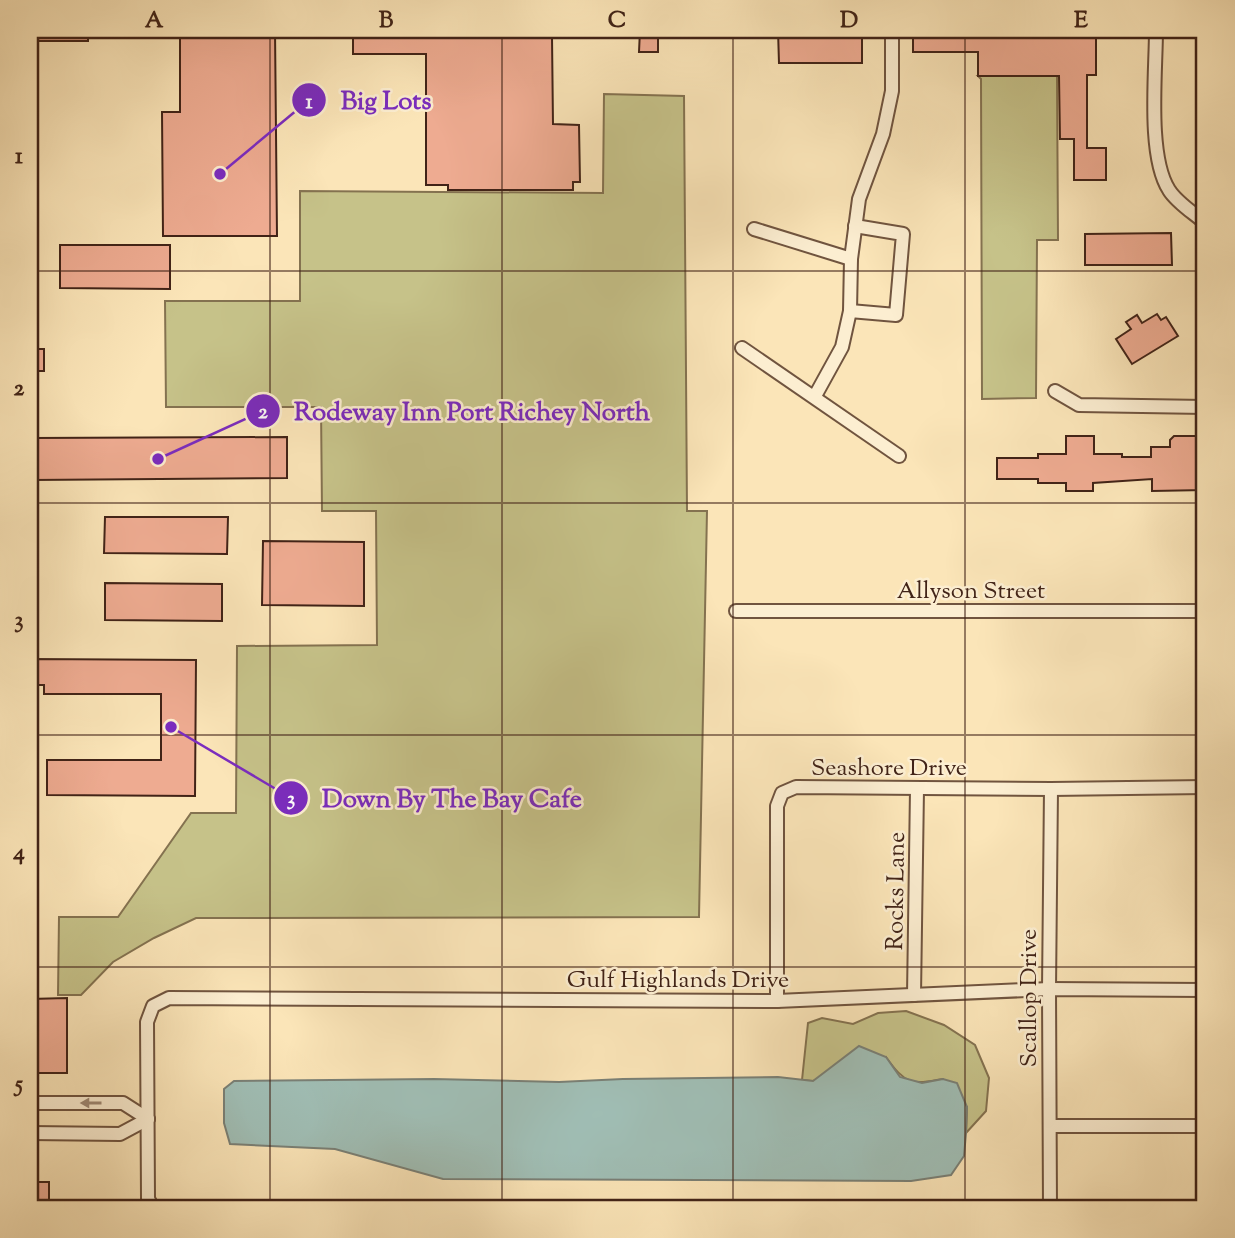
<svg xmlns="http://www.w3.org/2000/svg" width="1235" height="1238" font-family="'Sorts Mill Goudy',serif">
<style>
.green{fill:#c6c289;stroke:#847250;stroke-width:2}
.water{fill:#a0beb5;stroke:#7a8076;stroke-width:2}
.building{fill:#eeab91;stroke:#412317;stroke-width:2}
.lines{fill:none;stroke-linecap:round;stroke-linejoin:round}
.street-casing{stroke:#70543f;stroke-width:16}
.street{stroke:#fceed1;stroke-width:12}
.oneway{fill:#9e8874}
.grid{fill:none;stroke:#412317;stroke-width:2;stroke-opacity:0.55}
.labels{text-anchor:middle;stroke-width:5;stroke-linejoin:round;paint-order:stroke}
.street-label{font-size:24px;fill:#412317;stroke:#fceed1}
.leader{fill:none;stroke:#7b2cbf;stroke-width:2.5}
.callout-dot{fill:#7b2cbf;stroke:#fceed1;stroke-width:2.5}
.mark-label{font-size:21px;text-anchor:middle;font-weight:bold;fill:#fff}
.callout-label{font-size:26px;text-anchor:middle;font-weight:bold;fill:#7b2cbf;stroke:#fceed1;stroke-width:5;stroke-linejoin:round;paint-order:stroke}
.neatline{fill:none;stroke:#412317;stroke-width:2.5}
.grid-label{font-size:23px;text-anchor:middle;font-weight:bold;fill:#412317}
</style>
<rect width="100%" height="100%" fill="#fbe5b8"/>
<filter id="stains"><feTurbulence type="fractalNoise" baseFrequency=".00286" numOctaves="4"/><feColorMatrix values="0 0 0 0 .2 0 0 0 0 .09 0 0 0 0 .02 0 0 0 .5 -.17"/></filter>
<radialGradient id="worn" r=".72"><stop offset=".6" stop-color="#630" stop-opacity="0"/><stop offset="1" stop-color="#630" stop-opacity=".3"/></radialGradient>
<!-- green -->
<g class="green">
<polygon points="978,76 1057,76 1058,240 1037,240 1036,398 982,399 981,79"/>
<polygon points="604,94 684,96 687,511 707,511 699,917 196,918 154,938 113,962 81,995 58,995 59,917 118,917 191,813 236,813 237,646 377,645 376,511 322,511 321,407 166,407 165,301 300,301 300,191 603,193"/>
<path d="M906 1011 944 1025 975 1045 989 1078 986 1111 966 1133 967 1107 943 1079C911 1085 905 1084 886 1057L813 1081 802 1080 808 1023 822 1018 853 1024 878 1013Z"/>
</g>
<!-- water -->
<polygon class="water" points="859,1046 886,1057 900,1077 922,1083 943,1079 957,1083 967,1107 966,1133 964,1156 951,1175 911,1181 443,1179 335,1149 230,1144 224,1123 224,1089 234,1081 434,1079 559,1082 623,1079 778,1077 813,1081"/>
<!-- building -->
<g class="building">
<rect x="30" y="30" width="58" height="11"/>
<polygon points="180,30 275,30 277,236 163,236 162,112 180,112"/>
<polygon points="353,30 467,30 467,38 552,37 553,124 579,125 580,182 573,182 573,190 448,190 448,185 426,185 426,54 353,54"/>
<polygon points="640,30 658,30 658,52 639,52"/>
<polygon points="778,30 807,30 807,36 862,36 862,63 779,63"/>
<polygon points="913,30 978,30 978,35 1024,35 1024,30 1096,30 1096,75 1087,75 1087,148 1106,148 1106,180 1074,180 1074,139 1060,139 1059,76 978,76 978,52 913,52"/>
<polygon points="1171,233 1172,265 1085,265 1085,234"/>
<polygon points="60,245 170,245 170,289 60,288"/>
<polygon points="1157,314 1161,320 1166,317 1178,336 1132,364 1116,339 1131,329 1126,322 1137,315 1142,323"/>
<rect x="30" y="349" width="14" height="22"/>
<polygon points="1066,436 1094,436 1094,454 1122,454 1122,457 1151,457 1151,447 1170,447 1170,440 1174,436 1205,436 1205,490 1152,491 1152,479 1093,483 1093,491 1066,491 1066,483 1038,483 1038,479 997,479 997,458 1038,458 1038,454 1066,454"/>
<polygon points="287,437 287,478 32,480 32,468 30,468 32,438"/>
<polygon points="105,517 228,517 227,554 104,553"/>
<polygon points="263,541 364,542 364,606 262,605"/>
<polygon points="105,583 222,584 222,621 105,620"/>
<polygon points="30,659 196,660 195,796 47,795 47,760 161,760 161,694 44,694 44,685 30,685"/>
<polygon points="67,998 67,1073 34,1073 34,1027 30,1027 30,999"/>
<rect x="30" y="1182" width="19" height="26"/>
</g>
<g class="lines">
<defs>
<g id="street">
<path d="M1156 30C1156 72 1147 156 1169 190 1177 203 1194 213 1205 223"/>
<polyline points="754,229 851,259"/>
<polyline points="850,311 896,315 903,234 855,226"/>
<polyline points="742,348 899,456"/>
<polyline points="1055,391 1079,405 1205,407"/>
<polyline points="815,396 842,347 850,311 851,259 859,199 883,134 892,91 892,30"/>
<polyline points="736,611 1205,611"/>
<polyline points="1205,787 1205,861"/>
<polyline points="914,995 917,789"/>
<polyline points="777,1001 777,806 782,793 796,787 1051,789 1205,787"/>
<polyline points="30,1103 123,1103 148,1119"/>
<polyline points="1050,1126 1205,1126"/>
<polyline points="30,1133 120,1134 148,1119"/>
<polyline points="153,1208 148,1199 147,1022 153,1006 169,998 777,1001 1049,989 1205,990"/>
<polyline points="1050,1208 1049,989 1051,789"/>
</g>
</defs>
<!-- street casing -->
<use href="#street" class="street-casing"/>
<!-- street -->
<use href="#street" class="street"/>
</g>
<!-- one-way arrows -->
<defs><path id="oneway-solid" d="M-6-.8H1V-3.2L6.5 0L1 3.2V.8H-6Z" transform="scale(1.75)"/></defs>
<use class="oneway" href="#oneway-solid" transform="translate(91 1103) rotate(-180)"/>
<!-- grid -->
<path class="grid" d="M270 30V1208M502 30V1208M733 30V1208M965 30V1208M30 271H1205M30 503H1205M30 735H1205M30 967H1205"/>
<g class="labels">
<!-- street labels -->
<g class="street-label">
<text x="971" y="598">Allyson Street</text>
<text x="889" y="775">Seashore Drive</text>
<text transform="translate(895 891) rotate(-89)" y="8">Rocks Lane</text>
<text x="678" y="987">Gulf Highlands Drive</text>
<text transform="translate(1028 998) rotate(-90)" y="8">Scallop Drive</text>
</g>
</g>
<!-- callouts -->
<path class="leader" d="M220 174L309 100M158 459L263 411M171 727L291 798"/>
<g class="callout-dot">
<circle cx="220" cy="174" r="7"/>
<circle cx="158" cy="459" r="7"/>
<circle cx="171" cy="727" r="7"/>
<circle cx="309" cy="100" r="18"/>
<circle cx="263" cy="411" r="18"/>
<circle cx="291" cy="798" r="18"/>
</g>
<g class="mark-label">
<text x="309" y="108">1</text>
<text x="263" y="418">2</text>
<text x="291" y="805">3</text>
</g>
<g class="callout-label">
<text x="386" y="109">Big Lots</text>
<text x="472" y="420">Rodeway Inn Port Richey North</text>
<text x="452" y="807">Down By The Bay Cafe</text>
</g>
<!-- margin -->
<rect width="1235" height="1238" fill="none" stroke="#fbe5b8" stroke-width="77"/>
<rect x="38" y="38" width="1158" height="1162" class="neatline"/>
<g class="grid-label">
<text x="154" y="27">A</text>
<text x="386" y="27">B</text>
<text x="617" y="27">C</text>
<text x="849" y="27">D</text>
<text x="1081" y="27">E</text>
<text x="19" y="163">1</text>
<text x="19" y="395">2</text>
<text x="19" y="627">3</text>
<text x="19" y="859">4</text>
<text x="19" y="1091">5</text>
</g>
<rect width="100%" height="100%" filter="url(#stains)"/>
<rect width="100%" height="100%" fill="url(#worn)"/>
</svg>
